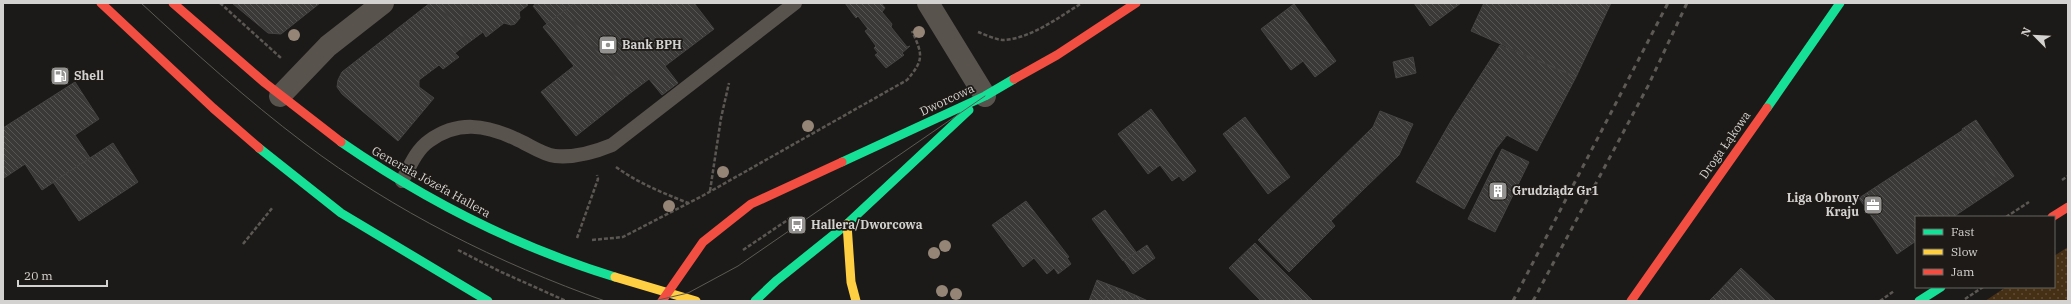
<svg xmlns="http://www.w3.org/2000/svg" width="2071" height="304" font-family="'IBM Plex Serif',serif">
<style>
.park{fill:url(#park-dots)}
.building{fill:url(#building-back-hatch);stroke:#464443}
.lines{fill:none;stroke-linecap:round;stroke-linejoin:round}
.path{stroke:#5b5753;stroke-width:2.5;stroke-dasharray:4 2;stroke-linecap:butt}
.lane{stroke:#58534d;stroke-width:14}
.street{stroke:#58534d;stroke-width:22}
.fast{stroke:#16e098;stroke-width:9}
.slow{stroke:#ffcf43;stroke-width:9}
.jam{stroke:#f24e42;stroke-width:9}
.tram{stroke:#5d5a55;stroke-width:1}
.rail{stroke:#5d5a55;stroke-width:3;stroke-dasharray:5 5;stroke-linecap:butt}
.tree{fill:#948576}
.labels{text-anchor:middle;stroke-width:3.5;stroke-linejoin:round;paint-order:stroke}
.poi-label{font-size:12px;font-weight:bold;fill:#d4d2d0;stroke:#1d1a17;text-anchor:start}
.street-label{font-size:12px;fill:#d4d2d0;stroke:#1d1a17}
</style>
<defs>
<pattern id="park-dots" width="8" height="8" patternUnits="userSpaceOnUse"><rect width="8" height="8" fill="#463015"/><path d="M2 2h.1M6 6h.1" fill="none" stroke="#604d36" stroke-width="1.8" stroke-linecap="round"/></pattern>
<pattern id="building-back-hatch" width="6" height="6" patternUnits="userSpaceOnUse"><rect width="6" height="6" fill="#3a3937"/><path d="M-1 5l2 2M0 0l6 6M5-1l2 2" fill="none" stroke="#565553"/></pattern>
</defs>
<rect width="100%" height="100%" fill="#1c1a18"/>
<!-- park -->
<polygon class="park" points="2068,247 2068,301 1985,301 2006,287 2054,287 2054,256"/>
<!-- building -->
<g class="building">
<polygon points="232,3 320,3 281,34 268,33"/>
<polygon points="430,3 438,3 468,43 455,53 459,57 443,69 439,65 419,80 419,87 434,98 398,141 342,94 337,87 338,80 342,72"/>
<polygon points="438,3 526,3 528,5 519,12 520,18 515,24 511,25 504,23 486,37 483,32 468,43"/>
<polygon points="534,3 559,3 565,10 547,24 533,6 535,5"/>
<polygon points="559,3 575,3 565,10"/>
<polygon points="575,3 694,3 714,29 665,66 678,83 662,95 649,79 629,94 565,10"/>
<polygon points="845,3 881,3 885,8 882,12 892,24 891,27 907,47 910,46 902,53 904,55 886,68 875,55 878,53 874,48 876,46 865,31 868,29 858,16 856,18"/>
<polygon points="1414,3 1461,3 1430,26"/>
<polygon points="1484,3 1611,3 1576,77 1471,31"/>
<polygon points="1294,4 1336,61 1315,77 1303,61 1291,70 1261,29"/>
<polygon points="565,10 629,94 576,136 541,92 574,66 543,27"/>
<polygon points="1500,45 1576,77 1537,151 1507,135 1495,150 1464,209 1416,182 1451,121"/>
<polygon points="1413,57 1416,73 1396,78 1393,62"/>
<polygon points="75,82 99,119 75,135 90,158 42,190 25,164 4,178 3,128"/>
<polygon points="1151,109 1196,171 1183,181 1179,176 1172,181 1160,165 1148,174 1118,134"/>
<polygon points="1380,111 1413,124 1399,155 1373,127"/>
<polygon points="1245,117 1290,177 1268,194 1223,134"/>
<polygon points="1976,120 2014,176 2001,185 1962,129"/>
<polygon points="1373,127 1399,155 1331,221 1335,226 1289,272 1258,240"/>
<polygon points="1963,130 2001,185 1953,217 1916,217 1916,241 1897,254 1859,198"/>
<polygon points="113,143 138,182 79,221 53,182"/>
<polygon points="1502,149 1529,162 1495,232 1468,219"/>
<polygon points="1026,201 1069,257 1067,258 1071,264 1058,274 1054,268 1047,274 1034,258 1023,267 992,225"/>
<polygon points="1105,210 1136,252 1123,261 1092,219"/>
<polygon points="1255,243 1313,301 1261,301 1229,268"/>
<polygon points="1147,245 1155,258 1133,274 1124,261"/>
<polygon points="1741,268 1776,301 1726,301 1717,293"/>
<polygon points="1097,280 1110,285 1104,301 1089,301"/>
<polygon points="1110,285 1123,290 1119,301 1104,301"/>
<polygon points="1123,290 1135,295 1133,301 1119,301"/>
<polygon points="1717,293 1726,301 1709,301"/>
<polygon points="1135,295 1148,301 1133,301"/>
</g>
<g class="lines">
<!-- path -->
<g class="path">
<polyline points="220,3 281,58"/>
<path d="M978 32C986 35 996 40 1004 40 1032 38 1059 17 1082 3"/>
<path d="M616 167C638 183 663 193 688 203"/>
<polyline points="2062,180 2068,176"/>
<polyline points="710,191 721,118 729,83"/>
<polyline points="2006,217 2029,202"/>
<polyline points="577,238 598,179 597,175"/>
<path d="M592 240 623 237 704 195 907 80C924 60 923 55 912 31"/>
<polyline points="243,244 273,207"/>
<polyline points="458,250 499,271 566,301"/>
<polyline points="743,250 792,217"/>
<polyline points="1965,299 1983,287"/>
<polyline points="1880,301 1894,291"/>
</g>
<!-- lane -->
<path class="lane" d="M402 181C409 168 416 150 429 141 458 120 486 125 516 139 528 144 543 155 555 156 575 158 595 152 612 145L795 3"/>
<!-- street -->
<g class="street">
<polyline points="928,3 985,96"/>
<polyline points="280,96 328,46 383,3"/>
</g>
<!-- fast -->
<g class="fast">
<polyline points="1767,108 1840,3"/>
<path d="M341 142C425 200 517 247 615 277"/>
<polyline points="259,148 341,213 488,301"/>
<polyline points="842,162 985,96 1014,79"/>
<polyline points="755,301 776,281 847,224 969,110"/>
<polyline points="1919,301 1941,287"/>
</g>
<!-- slow -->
<g class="slow">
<polyline points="847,224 851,282 856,301"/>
<polyline points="615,277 696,301"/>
</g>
<!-- jam -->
<g class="jam">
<polyline points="101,3 213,108 259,148"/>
<polyline points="173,3 265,83 341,142"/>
<polyline points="1014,79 1057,55 1136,3"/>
<polyline points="2052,217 2068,207"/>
<polyline points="662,301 703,242 751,204 842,162"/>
<polyline points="1631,301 1767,108"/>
</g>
<!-- tram -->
<g class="tram">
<path d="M141 3C193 51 247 100 304 143 394 211 498 263 605 301"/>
<polyline points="654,301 688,293 738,266 985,96"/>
</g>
<!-- rail -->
<g class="rail">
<polyline points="1513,301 1668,3"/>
<polyline points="1533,301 1648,86 1687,3"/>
</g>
</g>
<!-- trees -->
<g class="tree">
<circle cx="919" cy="32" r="6"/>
<circle cx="294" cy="35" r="6"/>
<circle cx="808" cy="126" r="6"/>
<circle cx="723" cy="172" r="6"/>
<circle cx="669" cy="206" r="6"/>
<circle cx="945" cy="246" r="6"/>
<circle cx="934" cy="253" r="6"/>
<circle cx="942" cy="291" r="6"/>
<circle cx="956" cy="294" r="6"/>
</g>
<!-- icons -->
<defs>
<symbol id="bank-square" viewBox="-11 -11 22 22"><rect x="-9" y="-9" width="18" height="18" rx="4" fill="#949290" stroke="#1d1a17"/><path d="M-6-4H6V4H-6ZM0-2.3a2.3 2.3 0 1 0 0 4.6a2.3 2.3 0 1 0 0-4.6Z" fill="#fff"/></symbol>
<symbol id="fuel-square" viewBox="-11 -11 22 22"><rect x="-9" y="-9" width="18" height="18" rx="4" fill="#949290" stroke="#1d1a17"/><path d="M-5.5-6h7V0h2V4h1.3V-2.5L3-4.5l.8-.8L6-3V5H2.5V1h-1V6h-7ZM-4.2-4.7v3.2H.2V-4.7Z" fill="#fff"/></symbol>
<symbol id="building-square" viewBox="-11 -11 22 22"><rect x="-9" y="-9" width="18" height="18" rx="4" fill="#949290" stroke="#1d1a17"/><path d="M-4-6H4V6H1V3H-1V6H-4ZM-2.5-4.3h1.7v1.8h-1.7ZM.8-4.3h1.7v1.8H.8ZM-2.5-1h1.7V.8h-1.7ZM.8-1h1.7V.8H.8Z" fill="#fff"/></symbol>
<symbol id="office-square" viewBox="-11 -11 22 22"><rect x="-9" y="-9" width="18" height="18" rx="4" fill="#949290" stroke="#1d1a17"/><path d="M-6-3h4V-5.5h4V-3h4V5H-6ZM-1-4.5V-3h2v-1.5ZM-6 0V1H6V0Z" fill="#fff"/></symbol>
<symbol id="bus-square" viewBox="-11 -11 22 22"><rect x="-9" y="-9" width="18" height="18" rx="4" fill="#949290" stroke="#1d1a17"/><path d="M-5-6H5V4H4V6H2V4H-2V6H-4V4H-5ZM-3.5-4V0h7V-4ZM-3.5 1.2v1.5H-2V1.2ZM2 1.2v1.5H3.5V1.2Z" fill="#fff"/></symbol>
</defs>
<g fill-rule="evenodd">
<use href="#bank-square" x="597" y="34" width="22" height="22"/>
<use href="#fuel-square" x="49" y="65" width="22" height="22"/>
<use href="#building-square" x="1487" y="180" width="22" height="22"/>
<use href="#office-square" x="1862" y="194" width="22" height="22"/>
<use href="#bus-square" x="786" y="214" width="22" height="22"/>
</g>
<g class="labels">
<!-- poi labels -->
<g class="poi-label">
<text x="622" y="49">Bank BPH</text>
<text x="74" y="80">Shell</text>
<text x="1512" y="195">Grudziądz Gr1</text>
<text x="1859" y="202" text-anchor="end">Liga Obrony<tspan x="1859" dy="14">Kraju</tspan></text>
<text x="811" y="229">Hallera/Dworcowa</text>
</g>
<!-- street labels -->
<g class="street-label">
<text transform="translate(947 100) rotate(-25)" y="4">Dworcowa</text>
<text transform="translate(1725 145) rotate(-55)" y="4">Droga Łąkowa</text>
<text transform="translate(431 182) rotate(29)" y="4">Generała Józefa Hallera</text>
</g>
</g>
<!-- border -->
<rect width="2071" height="304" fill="none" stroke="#d4d2d0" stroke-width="8"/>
<!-- legend -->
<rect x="1915" y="216" width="140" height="72" fill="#1d1a17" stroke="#666461"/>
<rect x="1923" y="229" width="20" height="6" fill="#16e098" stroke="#666461"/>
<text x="1951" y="236" font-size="12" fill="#d4d2d0">Fast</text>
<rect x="1923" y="249" width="20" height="6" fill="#ffcf43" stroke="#666461"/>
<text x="1951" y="256" font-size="12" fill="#d4d2d0">Slow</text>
<rect x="1923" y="269" width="20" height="6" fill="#f24e42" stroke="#666461"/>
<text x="1951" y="276" font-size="12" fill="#d4d2d0">Jam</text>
<!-- north arrow -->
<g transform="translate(2035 36) rotate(294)" stroke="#1d1a17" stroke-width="3" paint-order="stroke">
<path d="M0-3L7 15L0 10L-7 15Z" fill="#d4d2d0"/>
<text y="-6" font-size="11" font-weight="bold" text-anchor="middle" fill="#d4d2d0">N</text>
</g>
<!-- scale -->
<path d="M18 280v6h89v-6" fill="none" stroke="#d4d2d0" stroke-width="2"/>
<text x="24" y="280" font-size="12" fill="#d4d2d0" stroke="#1d1a17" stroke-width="3" paint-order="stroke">20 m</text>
</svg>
